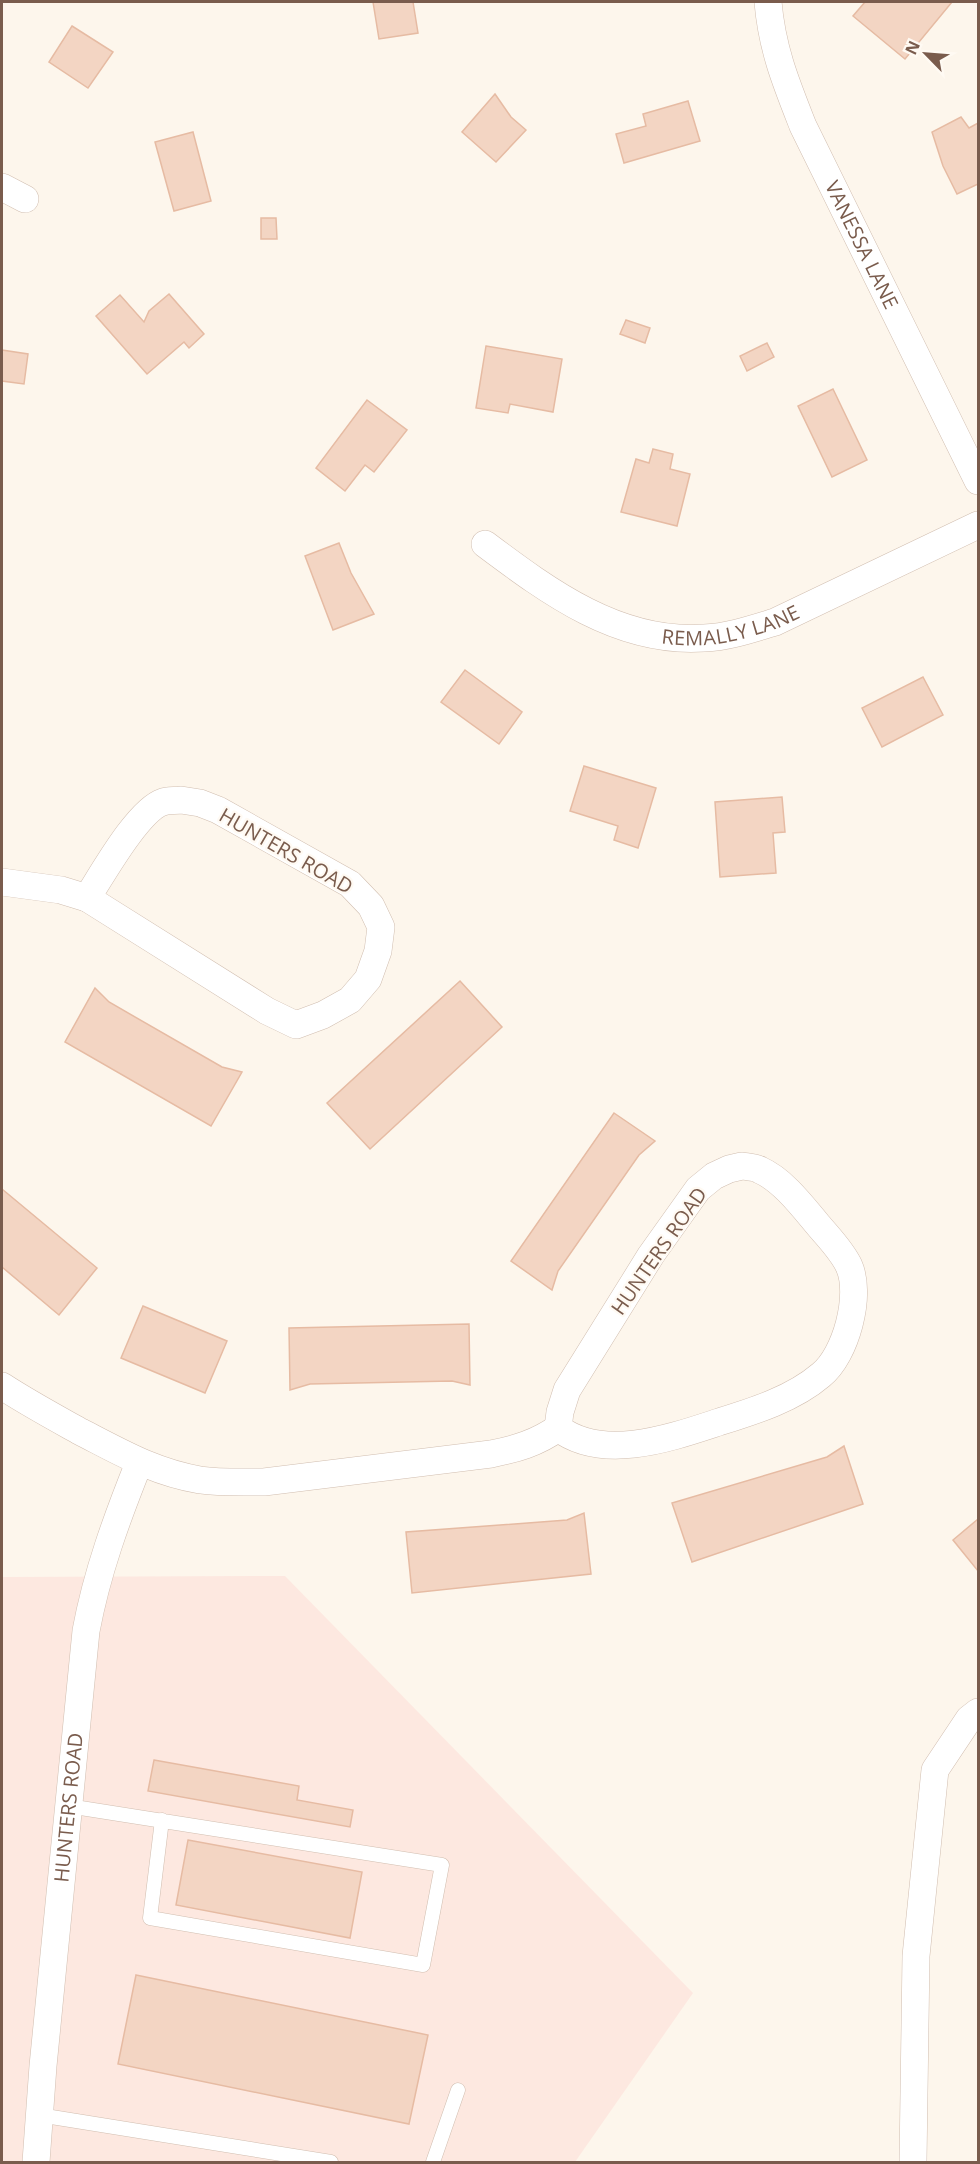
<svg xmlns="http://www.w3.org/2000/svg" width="980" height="2164" font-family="'Open Sans',sans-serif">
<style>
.commercial{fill:#fde8e0}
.building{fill:#f3d5c3;stroke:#e6bba3;stroke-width:1.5}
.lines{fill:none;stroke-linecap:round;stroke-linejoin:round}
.service-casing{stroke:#d1beb0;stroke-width:15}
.minor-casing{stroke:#d1beb0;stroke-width:28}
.service{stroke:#fff;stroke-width:14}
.minor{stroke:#fff;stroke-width:27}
.labels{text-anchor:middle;stroke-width:4.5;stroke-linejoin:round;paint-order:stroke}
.street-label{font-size:20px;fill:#7a5c4d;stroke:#fffaf3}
</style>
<rect width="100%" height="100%" fill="#fdf6ec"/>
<!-- commercial -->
<polygon class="commercial" points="285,1576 693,1993 575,2162 2,2162 2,1577"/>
<!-- building -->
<g class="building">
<polygon points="373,2 413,2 418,33 379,39"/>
<polygon points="865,2 952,2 905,59 853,16"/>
<polygon points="72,26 113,52 88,88 49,62"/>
<polygon points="495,94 511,117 526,130 496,162 462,132"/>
<polygon points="688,101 700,141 624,163 616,134 646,126 643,114"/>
<polygon points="961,117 969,128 978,123 978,184 957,194 943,166 932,132"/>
<polygon points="193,132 211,201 174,211 155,142"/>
<polygon points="261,218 276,218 277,239 261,239"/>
<polygon points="169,294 204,334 189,348 184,342 147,374 96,316 120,295 144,322 149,311"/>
<polygon points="626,320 650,328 645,343 620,334"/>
<polygon points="767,343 774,357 747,371 740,356"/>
<polygon points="486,346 562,359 553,412 510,404 508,413 476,408"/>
<polygon points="2,350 28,354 24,384 2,381"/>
<polygon points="833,389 867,460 832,477 798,406"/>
<polygon points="367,400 407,430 374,472 365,465 345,491 316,468"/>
<polygon points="653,449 673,454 670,469 690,474 677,526 621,512 636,459 649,463"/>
<polygon points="339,543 351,573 374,614 333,630 305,556"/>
<polygon points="465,670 522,712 499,744 441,702"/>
<polygon points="923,677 943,715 882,747 862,708"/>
<polygon points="584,766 656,788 638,848 614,840 618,826 570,811"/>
<polygon points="782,797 785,832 773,833 776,873 720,877 715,802"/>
<polygon points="460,981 502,1027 370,1149 327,1103"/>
<polygon points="95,988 109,1002 222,1067 242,1072 211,1126 65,1042"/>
<polygon points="614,1113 655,1141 639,1155 558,1271 552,1290 511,1261"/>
<polygon points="2,1189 97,1268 59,1315 2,1267"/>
<polygon points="143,1306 227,1341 205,1393 121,1358"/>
<polygon points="469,1324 470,1385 452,1381 310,1384 290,1390 289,1328"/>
<polygon points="844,1446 863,1504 692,1562 672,1503 827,1457"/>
<polygon points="584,1513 591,1574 412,1593 406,1532 567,1520"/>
<polygon points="978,1519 978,1571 953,1540"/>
<polygon points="154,1760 299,1786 297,1800 353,1810 350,1827 148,1791"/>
<polygon points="188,1840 362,1872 350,1938 176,1905"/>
<polygon points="136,1975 428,2035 409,2124 118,2064"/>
</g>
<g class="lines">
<defs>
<g id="service">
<polyline points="68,1806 442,1865 423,1965 150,1918 162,1820"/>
<polyline points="39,2115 331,2162"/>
<polyline points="433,2162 458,2090"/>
</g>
<g id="minor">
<path id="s1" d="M768 2C772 49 786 83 803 126L978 481"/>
<polyline points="2,187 25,199"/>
<path id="s2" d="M485 544C549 592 619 644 704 638 728 637 752 629 775 622L978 525"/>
<path d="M181 800 200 803 218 810 350 884 371 906 381 927 378 951 368 979 350 1000 323 1015 296 1025 267 1011 87 898C102 875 138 810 163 802 168 800 176 801 181 800Z"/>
<polyline points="2,882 61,890 87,898"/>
<path d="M742 1166C748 1167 755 1167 760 1170 783 1180 803 1207 819 1226 829 1238 842 1251 849 1266 862 1295 846 1355 821 1375 793 1399 754 1411 719 1422 670 1438 603 1462 558 1428L560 1412 567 1390 651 1255 698 1189 714 1176 729 1169Z"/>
<path d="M2 1386C28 1403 54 1417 81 1432 122 1453 154 1472 200 1480 221 1483 243 1482 264 1482L491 1454C516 1449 537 1443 558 1428"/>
<path id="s3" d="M36 2162 43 2066 86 1631C97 1572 117 1518 139 1463"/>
<polyline points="913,2162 916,1956 935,1770 969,1719 978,1712"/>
</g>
</defs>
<!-- service casing -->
<use href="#service" class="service-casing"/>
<!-- minor casing -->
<use href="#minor" class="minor-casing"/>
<!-- service -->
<use href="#service" class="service"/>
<!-- minor -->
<use href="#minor" class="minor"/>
</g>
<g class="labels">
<!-- street labels -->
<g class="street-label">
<text dy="7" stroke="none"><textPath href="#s1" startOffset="262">VANESSA LANE</textPath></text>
<text dy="7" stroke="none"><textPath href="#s2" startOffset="272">REMALLY LANE</textPath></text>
<text transform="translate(286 851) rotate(30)" y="7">HUNTERS ROAD</text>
<text transform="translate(659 1251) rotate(-55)" y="7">HUNTERS ROAD</text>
<text dy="7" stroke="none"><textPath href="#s3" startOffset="356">HUNTERS ROAD</textPath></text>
</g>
</g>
<!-- border -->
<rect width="980" height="2164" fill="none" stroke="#7a5c4d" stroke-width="6"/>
<!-- north arrow -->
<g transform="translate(926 54) rotate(295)" stroke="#fffaf3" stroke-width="4.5" paint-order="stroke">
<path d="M0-4.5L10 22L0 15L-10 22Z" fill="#7a5c4d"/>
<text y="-9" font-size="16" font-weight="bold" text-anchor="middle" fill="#7a5c4d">N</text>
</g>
</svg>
